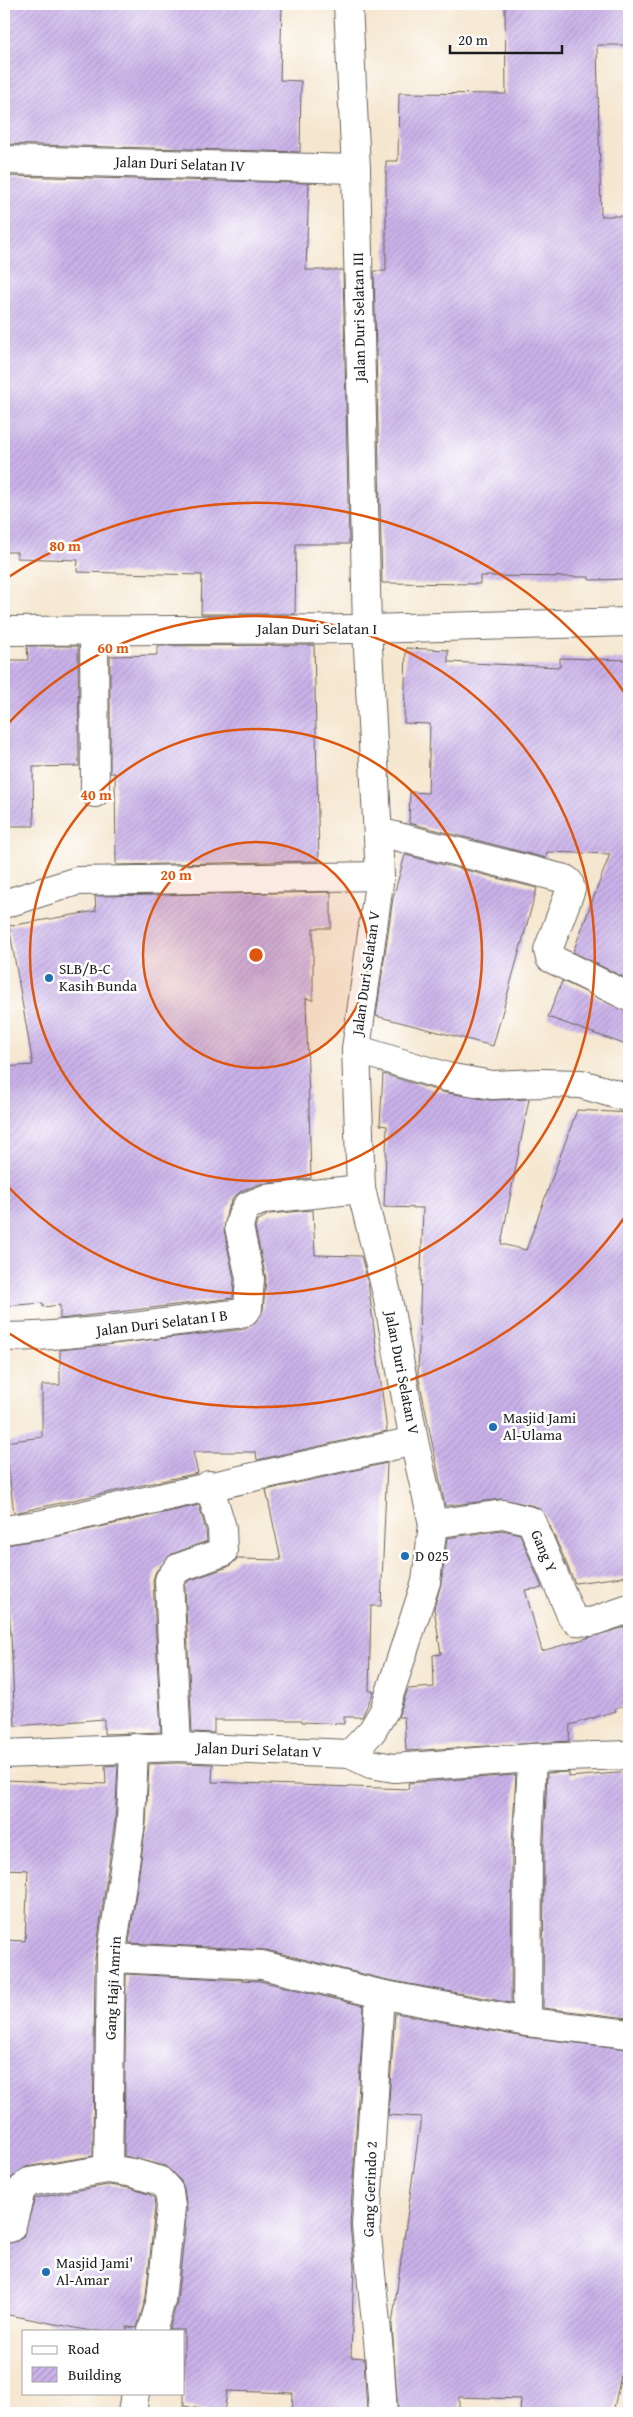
<svg xmlns="http://www.w3.org/2000/svg" width="633" height="2417" font-family="'Gentium Book Plus',serif">
<style>
.building{fill:url(#building-hatch)}
.lines{fill:none;stroke-linecap:round;stroke-linejoin:round}
.minor-casing{stroke:#68635b;stroke-width:30}
.minor{stroke:#fff;stroke-width:28}
.ring{fill:none;stroke:#de560d;stroke-width:2.5}
.poi-dot{fill:#1f6fb2;stroke:#fff;stroke-width:2}
.labels{text-anchor:middle;stroke-width:5;stroke-linejoin:round;paint-order:stroke}
.street-label{font-size:15px;fill:#1c1c1c;stroke:#fff}
.poi-label{font-size:15px;fill:#1c1c1c;stroke:#fff;text-anchor:start}
.centre{fill:#de560d;stroke:#fff;stroke-width:2.5}
.ring-label{font-size:15px;text-anchor:middle;font-weight:bold;fill:#de560d;stroke:#fff;stroke-width:5;stroke-linejoin:round;paint-order:stroke}
</style>
<defs>
<pattern id="building-hatch" width="6" height="6" patternUnits="userSpaceOnUse" patternTransform="scale(1.25)"><rect width="6" height="6" fill="#cab2e9"/><path d="M-1 1l2-2M0 6l6-6M5 7l2-2" fill="none" stroke="#ad98c7"/></pattern>
</defs>
<rect width="100%" height="100%" fill="#fff"/>
<filter id="ink" filterUnits="userSpaceOnUse"><feTurbulence type="fractalNoise" baseFrequency=".02" numOctaves="2"/><feDisplacementMap in="SourceGraphic" scale="10" xChannelSelector="R" yChannelSelector="G"/><feConvolveMatrix kernelMatrix="1 2 1 2 8 2 1 2 1" color-interpolation-filters="sRGB"/></filter>
<filter id="wash" filterUnits="userSpaceOnUse"><feTurbulence type="fractalNoise" baseFrequency=".0096" numOctaves="4" result="noise"/><feDisplacementMap in="SourceGraphic" scale="20" xChannelSelector="R" yChannelSelector="G"/><feGaussianBlur stdDeviation="1.12" result="paint"/><feColorMatrix in="noise" values="0 0 0 0 0 0 0 0 0 0 0 0 0 0 0 0 0 1.4 0 .05"/><feComposite in="paint" operator="in"/></filter>
<g filter="url(#wash)">
<rect width="100%" height="100%" fill="#f5e6cf"/>
<g id="blocks">
<!-- building -->
<g class="building">
<polygon points="4,4 282,4 280,80 301,81 300,152 4,144"/>
<polygon points="505,4 629,4 629,45 597,45 601,216 629,216 629,579 589,580 589,577 480,576 480,584 382,583 374,271 386,271 386,161 398,161 399,93 506,94"/>
<polygon points="4,176 309,183 306,270 343,270 349,544 296,544 295,614 201,614 202,575 77,572 78,560 17,558 17,552 4,552"/>
<polygon points="314,645 319,861 116,865 115,773 110,773 110,656 157,655 157,646"/>
<polygon points="27,646 78,646 79,766 33,767 34,826 4,826 4,660 28,660"/>
<polygon points="406,648 448,650 448,662 560,667 560,658 629,660 629,980 573,952 610,854 547,852 546,858 409,823 410,792 428,793 430,724 404,723"/>
<polygon points="405,855 537,888 493,1046 376,1016 393,898"/>
<polygon points="331,892 331,928 313,928 313,1000 306,998 311,1178 260,1184 241,1191 233,1198 227,1211 224,1230 234,1279 233,1298 60,1319 60,1305 43,1307 43,1303 4,1306 4,1067 33,1065 9,926 96,911 95,896"/>
<polygon points="562,981 629,1012 629,1046 548,1017"/>
<polygon points="383,1074 442,1092 489,1100 529,1099 501,1244 526,1250 577,1110 629,1113 629,1576 575,1583 545,1515 535,1506 501,1499 445,1506 418,1374 423,1208 384,1207 387,1126 380,1125"/>
<polygon points="313,1210 315,1255 361,1256 368,1282 387,1431 257,1460 256,1452 193,1452 198,1473 14,1513 5,1442 42,1437 42,1385 60,1385 60,1350 245,1329 254,1324 263,1310 266,1279 255,1227 257,1221 269,1214"/>
<polygon points="387,1463 381,1606 371,1606 369,1691 374,1691 362,1717 344,1717 344,1724 302,1722 302,1720 214,1720 214,1733 192,1732 185,1585 188,1581 228,1567 237,1559 281,1560 266,1490"/>
<polygon points="199,1505 206,1531 207,1541 172,1554 156,1571 153,1580 161,1732 104,1734 104,1719 15,1726 11,1635 4,1545 46,1539"/>
<polygon points="502,1530 520,1534 542,1588 525,1590 542,1651 629,1626 629,1704 615,1709 616,1711 570,1725 569,1741 406,1751 404,1717 398,1717 408,1689 434,1687 433,1655 441,1654 434,1608 441,1584 447,1538"/>
<polygon points="177,1763 213,1764 212,1782 409,1789 408,1783 516,1775 512,1844 511,2003 383,1979 266,1950 129,1943 146,1824 149,1764"/>
<polygon points="118,1765 115,1821 95,1958 93,2156 26,2167 10,2179 4,2194 4,1940 25,1941 28,1870 4,1869 4,1780 106,1784 105,1766"/>
<polygon points="569,1772 569,1777 629,1772 629,2018 543,2008 544,1844 547,1773"/>
<polygon points="126,1974 260,1981 364,2006 350,2225 354,2266 351,2357 364,2358 367,2413 292,2413 293,2393 227,2391 224,2413 184,2406 184,2330 169,2330 177,2302 187,2209 184,2189 181,2181 165,2166 124,2156"/>
<polygon points="395,2013 524,2037 629,2049 629,2337 613,2413 520,2413 521,2399 459,2397 459,2413 398,2413 392,2325 421,2117 388,2115"/>
<polygon points="108,2185 130,2188 151,2195 154,2198 155,2207 146,2297 137,2328 127,2327 127,2331 91,2331 4,2314 4,2244 18,2241 23,2237 35,2198"/>
</g>
</g>
</g>
<g filter="url(#ink)">
<use href="#blocks" fill-opacity="0" stroke="#68635b" stroke-width="1"/>
<g class="lines">
<defs>
<g id="minor">
<polyline points="348,4 356,169 367,629 380,876 356,1049 361,1189 387,1294 414,1441 433,1524 426,1582 384,1711 372,1731 350,1754"/>
<polyline points="4,160 356,169"/>
<polyline points="4,631 367,629 629,622"/>
<polyline points="94,631 95,793"/>
<polyline points="379,832 565,879 569,882 571,889 548,950 550,958 629,997"/>
<polyline points="4,904 77,881 380,876"/>
<polyline points="356,1049 447,1077 492,1085 541,1083 581,1084 629,1098"/>
<path d="M4 1337C84 1336 163 1322 243 1313L248 1308 250 1278 239 1227 242 1215 247 1206 265 1199 361 1189"/>
<polyline points="433,1524 503,1514 531,1521 571,1615 576,1621 591,1622 629,1609"/>
<polyline points="4,1530 43,1524 414,1441"/>
<polyline points="177,1747 169,1580 178,1568 223,1552 222,1528 209,1485"/>
<polyline points="4,1754 177,1747 350,1754 371,1764 394,1768 532,1758 629,1755"/>
<polyline points="111,1958 262,1965 380,1994 527,2022 629,2034"/>
<polyline points="380,1994 366,2226 379,2351 383,2413"/>
<polyline points="527,2022 528,1844 532,1758"/>
<polyline points="108,2169 111,1958 131,1822 134,1748"/>
<polyline points="4,2229 10,2228 12,2225 21,2190 29,2182 108,2169 133,2173 160,2181 169,2191 171,2207 161,2300 152,2331"/>
<polyline points="132,2413 135,2393"/>
</g>
</defs>
<!-- minor casing -->
<use href="#minor" class="minor-casing"/>
<!-- minor -->
<use href="#minor" class="minor"/>
</g>
</g>
<!-- distance rings -->
<circle cx="256" cy="955" r="113" fill="#de560d" fill-opacity=".12"/>
<g class="ring">
<circle cx="256" cy="955" r="113"/>
<circle cx="256" cy="955" r="226"/>
<path d="M4 728A339 339 0 1 1 4 1182"/>
<path d="M629 1211A452 452 0 0 1 7 1332M7 578A452 452 0 0 1 629 699"/>
</g>
<!-- markers -->
<g class="poi-dot">
<circle cx="49" cy="978" r="5"/>
<circle cx="493" cy="1427" r="5"/>
<circle cx="405" cy="1556" r="5"/>
<circle cx="46" cy="2272" r="5"/>
</g>
<g class="labels">
<!-- street labels -->
<g class="street-label">
<text transform="translate(180 164) rotate(2)" y="5">Jalan Duri Selatan IV</text>
<text transform="translate(359 317) rotate(-91)" y="5">Jalan Duri Selatan III</text>
<text x="317" y="634">Jalan Duri Selatan I</text>
<text transform="translate(366 973) rotate(-82)" y="5">Jalan Duri Selatan V</text>
<text transform="translate(162 1323) rotate(-7)" y="5">Jalan Duri Selatan I B</text>
<text transform="translate(402 1373) rotate(79)" y="5">Jalan Duri Selatan V</text>
<text transform="translate(544 1551) rotate(67)" y="5">Gang Y</text>
<text transform="translate(259 1750) rotate(2)" y="5">Jalan Duri Selatan V</text>
<text transform="translate(113 1988) rotate(-87)" y="5">Gang Haji Amrin</text>
<text transform="translate(370 2189) rotate(-88)" y="5">Gang Gerindo 2</text>
</g>
<!-- poi labels -->
<g class="poi-label">
<text x="59" y="974">SLB/B-C<tspan x="59" dy="17">Kasih Bunda</tspan></text>
<text x="503" y="1423">Masjid Jami<tspan x="503" dy="17">Al-Ulama</tspan></text>
<text x="415" y="1561">D 025</text>
<text x="56" y="2268">Masjid Jami'<tspan x="56" dy="17">Al-Amar</tspan></text>
</g>
</g>
<circle cx="256" cy="955" r="8" class="centre"/>
<g class="ring-label">
<text x="65" y="551">80 m</text>
<text x="113" y="653">60 m</text>
<text x="96" y="800">40 m</text>
<text x="176" y="880">20 m</text>
</g>
<!-- margin -->
<rect width="633" height="2417" fill="none" stroke="#fff" stroke-width="20"/>
<!-- legend -->
<rect x="22" y="2330" width="162" height="65" fill="#ffffff" stroke="#a4a4a4"/>
<rect x="32" y="2346" width="25" height="8" fill="#ffffff" stroke="#a4a4a4"/>
<text x="68" y="2354" font-size="15" fill="#1c1c1c">Road</text>
<rect x="32" y="2367" width="25" height="15" fill="url(#building-hatch)" stroke="#a4a4a4"/>
<text x="68" y="2380" font-size="15" fill="#1c1c1c">Building</text>
<!-- scale -->
<path d="M450 45v8h112v-8" fill="none" stroke="#1c1c1c" stroke-width="2.5"/>
<text x="458" y="45" font-size="15" fill="#1c1c1c" stroke="#ffffff" stroke-width="4" paint-order="stroke">20 m</text>
</svg>
